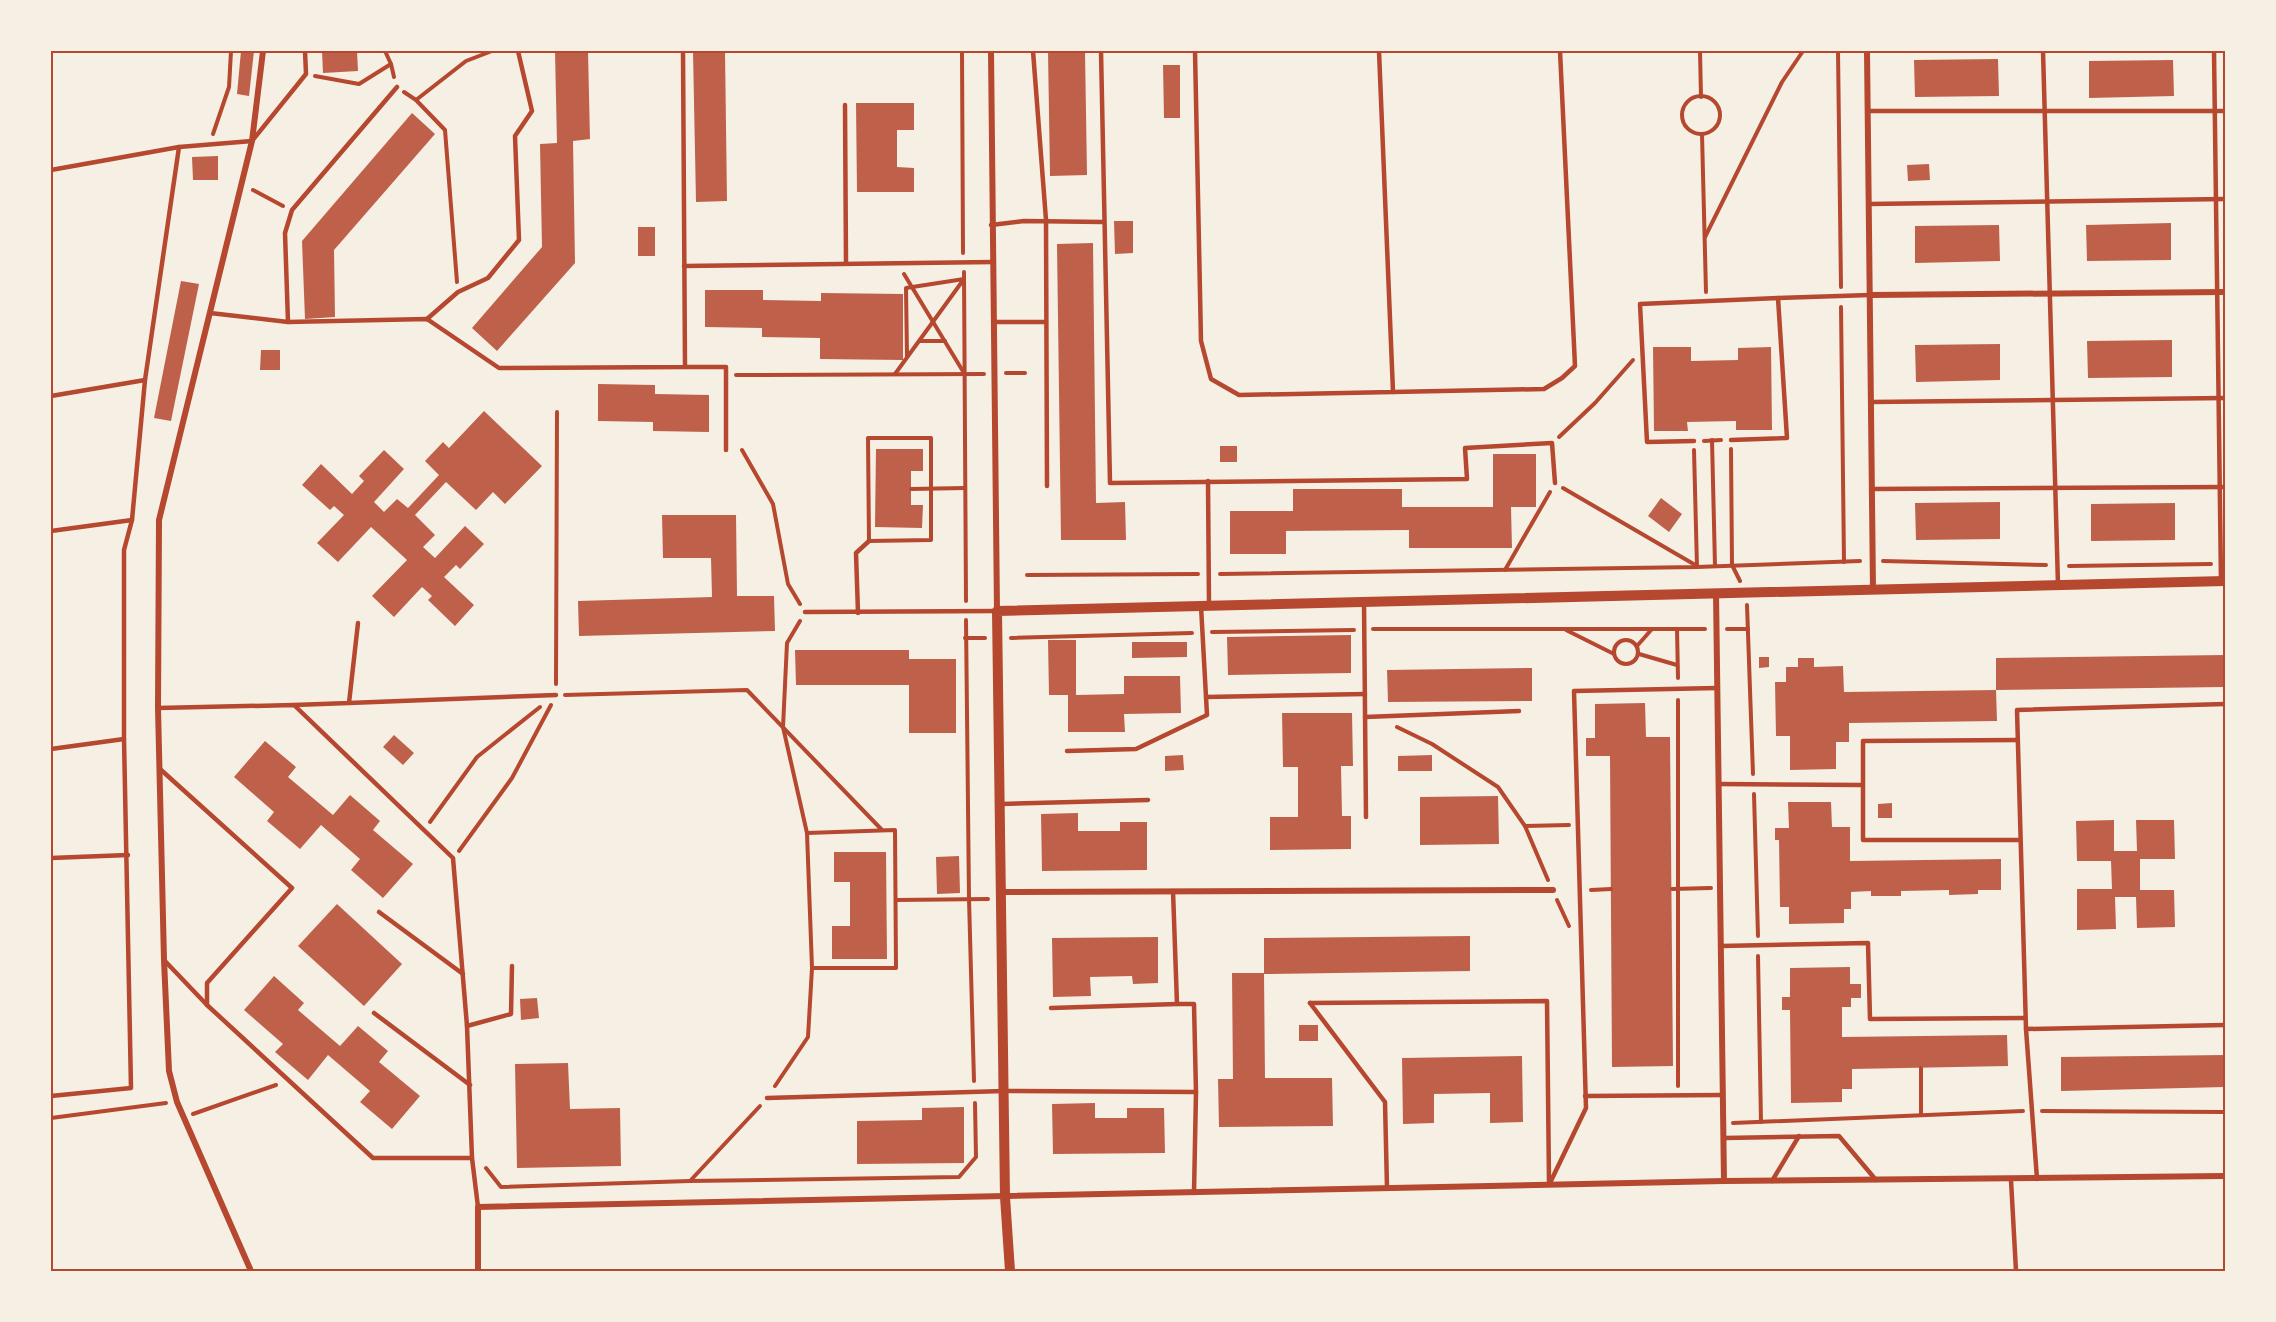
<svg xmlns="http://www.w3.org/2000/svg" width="2276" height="1322" font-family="'Noto Serif',serif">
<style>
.building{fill:#bf614a}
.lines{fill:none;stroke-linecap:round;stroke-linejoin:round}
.path{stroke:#b5482f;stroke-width:4}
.service{stroke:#b5482f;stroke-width:4.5}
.minor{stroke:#b5482f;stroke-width:6}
.tertiary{stroke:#b5482f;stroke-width:10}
.neatline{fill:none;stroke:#b5482f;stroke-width:2}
</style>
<rect width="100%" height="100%" fill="#f6efe4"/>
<!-- building -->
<g class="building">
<polygon points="241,51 254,51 249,96 237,94"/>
<polygon points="322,51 357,51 358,71 323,73"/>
<polygon points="555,51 588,51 590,139 573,141 575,263 497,351 472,328 542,247 540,144 557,143"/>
<polygon points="693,51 725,51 727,201 696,202"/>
<polygon points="1048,51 1085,51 1087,175 1050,176"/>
<polygon points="1998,59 1999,96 1915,97 1914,60"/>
<polygon points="2173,60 2174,96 2089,98 2089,61"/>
<polygon points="1163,65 1180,65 1180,118 1164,118"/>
<polygon points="856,103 914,103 914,130 897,130 897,167 914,168 914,192 857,192"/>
<polygon points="412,113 435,134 334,250 335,317 305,319 302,241"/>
<polygon points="218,156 218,180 193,180 192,157"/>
<polygon points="1929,164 1930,180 1908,181 1907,165"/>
<polygon points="1114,221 1133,221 1133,253 1115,254"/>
<polygon points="2171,223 2171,260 2087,261 2086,225"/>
<polygon points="1999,225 2000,261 1915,263 1915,226"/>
<rect x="638" y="227" width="17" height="29"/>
<polygon points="1093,243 1096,503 1125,502 1126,540 1061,540 1057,244"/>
<polygon points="181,281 199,284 171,421 154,418"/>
<polygon points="705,290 763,290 763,300 821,301 821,293 903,294 903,360 820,359 820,338 762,337 762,328 705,327"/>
<polygon points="2172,340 2172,377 2088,378 2087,341"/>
<polygon points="2000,344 2000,380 1916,382 1915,345"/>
<polygon points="1653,347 1691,347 1691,361 1738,360 1738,348 1771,347 1772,430 1736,430 1736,421 1687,422 1688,431 1654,431"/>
<polygon points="261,350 280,350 280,370 260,370"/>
<polygon points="598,384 655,385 655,394 709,395 709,432 653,431 653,422 598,421"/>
<polygon points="484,411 542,466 505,504 493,492 476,510 446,482 415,515 435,535 423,547 435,558 465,526 484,544 460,569 456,565 444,577 474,605 455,626 428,600 432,596 422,587 394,617 372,596 407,560 371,527 338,562 317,543 344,515 334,506 330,510 302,485 321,464 352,494 364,481 359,476 384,450 404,469 374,502 384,512 397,499 408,508 439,475 425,461 443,442 449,448"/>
<rect x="1220" y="446" width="17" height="16"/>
<polygon points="876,449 923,449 923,471 911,471 911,505 923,505 922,528 875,527"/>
<polygon points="1493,454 1536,454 1536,507 1511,507 1512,548 1409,548 1409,530 1286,531 1286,554 1230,554 1230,511 1293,511 1293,489 1402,489 1402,507 1493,507"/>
<polygon points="1661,498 1682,514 1669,532 1648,516"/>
<polygon points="2000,502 2000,539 1916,540 1915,503"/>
<polygon points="2175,503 2175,540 2091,541 2091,504"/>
<polygon points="662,515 736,515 737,596 774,596 775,631 579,636 578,601 712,597 711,558 663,558"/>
<polygon points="1351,635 1351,673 1228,675 1227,637"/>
<polygon points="1048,640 1076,640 1076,695 1124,694 1124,676 1180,676 1181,713 1124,714 1125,732 1068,732 1068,695 1049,695"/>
<polygon points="1132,642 1187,642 1187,657 1132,658"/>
<polygon points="795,650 909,650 909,659 956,659 956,733 909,733 909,685 796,685"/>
<polygon points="2225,655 2225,687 1996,690 1997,721 1849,723 1849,742 1836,742 1836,769 1790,770 1790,736 1776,736 1775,682 1786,682 1786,667 1798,667 1798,658 1814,658 1814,667 1843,666 1844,692 1996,690 1996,658"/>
<polygon points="1759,657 1769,657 1769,667 1759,668"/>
<polygon points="1532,668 1532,701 1388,702 1387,670"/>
<polygon points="1645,703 1646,737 1670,737 1673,1066 1612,1067 1610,756 1586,756 1586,738 1595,738 1595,704"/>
<polygon points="1282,713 1352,713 1353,766 1341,766 1342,816 1351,816 1351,849 1270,850 1270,817 1298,817 1298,767 1283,767"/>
<polygon points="394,735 414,753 403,765 383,747"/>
<polygon points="265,741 296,767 288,777 333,815 350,795 380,821 373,830 413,864 383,898 351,870 360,859 321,825 300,849 267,821 274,812 234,777"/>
<polygon points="1183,755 1184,770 1165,771 1165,756"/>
<polygon points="1432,755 1432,771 1398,771 1398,756"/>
<polygon points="1498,796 1499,844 1420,845 1420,797"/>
<polygon points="1788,802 1831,802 1832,827 1850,827 1850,861 2001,859 2001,890 1978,890 1978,894 1949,895 1949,890 1901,891 1901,896 1871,896 1871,891 1851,892 1851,909 1844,909 1844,923 1789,924 1789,907 1780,907 1779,840 1775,840 1775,828 1789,828"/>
<polygon points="1892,803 1892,818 1878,818 1878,804"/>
<polygon points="1078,813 1078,831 1120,831 1120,822 1147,822 1147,870 1042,871 1041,814"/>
<polygon points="2114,820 2114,851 2137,851 2136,820 2174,820 2175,859 2140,859 2140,890 2174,890 2175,927 2137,928 2136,897 2115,897 2116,929 2077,930 2077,889 2112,889 2111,861 2077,861 2076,821"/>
<polygon points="834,852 886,852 887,959 832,959 832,926 850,926 850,882 834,882"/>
<polygon points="959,856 960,893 937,894 936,857"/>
<polygon points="337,904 402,964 364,1006 298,946"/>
<polygon points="1470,936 1470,971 1264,974 1265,1078 1332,1078 1333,1126 1219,1127 1218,1079 1233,1079 1232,973 1264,973 1264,938"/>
<polygon points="1158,937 1158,983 1133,984 1132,976 1090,977 1091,996 1053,997 1052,938"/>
<polygon points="1850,967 1850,984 1861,984 1861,998 1851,998 1851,1007 1842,1007 1842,1037 2007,1035 2008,1066 1852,1069 1852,1089 1842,1089 1842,1102 1791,1103 1790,1010 1782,1010 1782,997 1790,997 1790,968"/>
<polygon points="274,976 304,1003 298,1010 340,1046 358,1026 388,1051 379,1062 420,1096 392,1129 360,1102 370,1091 328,1055 308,1080 275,1052 283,1044 244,1010"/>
<polygon points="537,998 539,1018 521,1020 520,999"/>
<rect x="1299" y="1025" width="19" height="16"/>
<polygon points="2225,1055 2225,1087 2061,1091 2061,1057"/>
<polygon points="1522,1056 1523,1122 1490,1123 1490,1093 1434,1094 1434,1123 1403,1124 1402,1058"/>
<polygon points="568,1063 570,1109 620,1108 621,1166 517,1168 515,1064"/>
<polygon points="1095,1103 1095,1118 1127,1118 1127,1108 1164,1108 1165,1153 1053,1154 1052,1104"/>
<polygon points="964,1107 964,1163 857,1164 857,1121 922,1120 922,1108"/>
</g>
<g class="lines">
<!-- path -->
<g class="path">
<polyline points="385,51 391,64 394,77"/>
<polyline points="962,51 963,253"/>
<polyline points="1700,51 1701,97"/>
<polyline points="1838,51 1841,287"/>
<polyline points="315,76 359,84 391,64"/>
<polyline points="404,92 416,100 445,130 457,282"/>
<circle cx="1701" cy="115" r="19"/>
<polyline points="416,100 466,61 492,51"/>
<polyline points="213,134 229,87 231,51"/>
<polyline points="1702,134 1706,292"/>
<polyline points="253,190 283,206"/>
<polyline points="1705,237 1782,82 1803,51"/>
<polyline points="964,272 966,601"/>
<polyline points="904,274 964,373"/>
<polyline points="1841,307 1844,562"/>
<polyline points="920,341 945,341"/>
<polyline points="1006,373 1025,373"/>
<polyline points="895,374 964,279 906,288 907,357"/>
<polyline points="736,375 984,374"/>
<polyline points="1559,437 1595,403 1633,360"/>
<polygon points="868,438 931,438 931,540 869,541"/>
<polyline points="1712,440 1715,566"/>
<polyline points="1704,441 1721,440"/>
<polyline points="1731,449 1732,565 1740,581"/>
<polyline points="742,450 773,504 788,584 800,604"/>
<polyline points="1694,450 1697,567"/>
<polyline points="1563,488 1697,566"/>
<polyline points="911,489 965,488"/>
<polyline points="1883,561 2046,565"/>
<polyline points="2069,566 2211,564"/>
<polyline points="1505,570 1550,492"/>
<polyline points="1220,574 1697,567 1860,561"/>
<polyline points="1027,575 1198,574"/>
<polyline points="1747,605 1753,774"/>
<polyline points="966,620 969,899 974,1081"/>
<polyline points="800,621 787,643 783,727 807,833"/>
<polyline points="1373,629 1705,629"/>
<polyline points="1677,629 1678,678"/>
<polyline points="1727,629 1748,629"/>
<polyline points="1566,630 1614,654"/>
<polyline points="1212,632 1354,630"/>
<polyline points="965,638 985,638"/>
<polyline points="1011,638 1192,633"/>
<circle cx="1626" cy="652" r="12"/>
<polyline points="1637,646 1652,629"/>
<polyline points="1639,654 1677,665"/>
<polyline points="556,684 557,412"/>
<polyline points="565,695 747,690 882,830"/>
<polyline points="1678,700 1678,1086"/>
<polyline points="1397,727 1432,744 1498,787 1525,826 1548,880"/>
<polyline points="1754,794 1758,936"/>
<polyline points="430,822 477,757 540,707"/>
<polyline points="1525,826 1569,825"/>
<polygon points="895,830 896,968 812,968 807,833"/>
<polyline points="459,851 512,778 551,705"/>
<polyline points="1672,889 1711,888"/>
<polyline points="1591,890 1611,889"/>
<polyline points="897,900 988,899"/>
<polyline points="1557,900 1569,926"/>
<polyline points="1758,956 1761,1122"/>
<polyline points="1921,1068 1921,1115"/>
<polyline points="775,1086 808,1037 812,968"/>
<polyline points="2042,1111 2225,1112"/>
<polyline points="193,1114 276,1085"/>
<polyline points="51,1118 166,1103"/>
<polyline points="1733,1123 2023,1111"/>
<polyline points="486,1168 501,1187 690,1181 959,1177 976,1157 975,1103"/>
<polyline points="690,1181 760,1106"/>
</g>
<!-- service -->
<g class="service">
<polyline points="1033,51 1046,220 1047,486"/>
<polyline points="1101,51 1110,483 1467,479 1465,448 1552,443 1555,483"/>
<polyline points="1195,51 1201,341 1211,379 1239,395 1393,392 1379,51"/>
<polyline points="2043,51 2058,585"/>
<polyline points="2214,51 2221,581"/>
<polyline points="845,105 846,263"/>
<polyline points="1868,111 2225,111"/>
<polyline points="51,170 179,147 252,141 306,74 305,51"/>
<polyline points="1869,204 2225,199"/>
<polyline points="991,225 1024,221 1103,222"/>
<polyline points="684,266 993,262"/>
<polyline points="1778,298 1870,295"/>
<polyline points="210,313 288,322 427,319 499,368 685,367 683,51"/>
<polyline points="427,319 458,292 488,278 519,240 515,136 532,111 518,51"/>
<polyline points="288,322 285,233 292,210 397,87"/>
<polyline points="994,322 1045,322"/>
<polyline points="685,367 726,367 726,450"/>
<polyline points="1393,392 1544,389 1562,378 1575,366 1560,51"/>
<polyline points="51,396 145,380"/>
<polyline points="1871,402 2225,398"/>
<polyline points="1694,441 1647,442 1640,304 1778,298 1787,438 1731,440"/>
<polyline points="1208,481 1209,606"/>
<polyline points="1872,489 2225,487"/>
<polyline points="51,531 132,520"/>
<polyline points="1364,602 1366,817"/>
<polyline points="805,612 997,611"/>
<polyline points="858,613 856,553 869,541"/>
<polyline points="1206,697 1365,694"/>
<polyline points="349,703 556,695"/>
<polyline points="294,705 349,703 358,623"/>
<polyline points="158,708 294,705 453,858 467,1026 472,1158 478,1207"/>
<polyline points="1365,717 1519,711"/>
<polyline points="2017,740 1863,741 1863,840 2019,840"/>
<polyline points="51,749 124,739"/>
<polyline points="1067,751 1136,749 1207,715 1201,606"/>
<polyline points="160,769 292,888 207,983 207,1005"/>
<polyline points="1719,784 1862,785"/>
<polyline points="1000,804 1148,800"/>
<polyline points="51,858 128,855"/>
<polyline points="1173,891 1177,1004 1194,1004 1196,1092 1194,1193"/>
<polyline points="379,912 463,974"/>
<polyline points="1721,946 1868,943 1870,1019 2025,1018"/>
<polyline points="164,960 207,1005 373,1158 472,1158"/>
<polyline points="1310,1003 1547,1001 1549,1182"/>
<polyline points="1310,1003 1385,1102 1387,1188"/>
<polyline points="1051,1008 1177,1004"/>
<polyline points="374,1013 470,1085"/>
<polyline points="467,1026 511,1014 512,966"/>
<polyline points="2026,1029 2017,710 2225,704"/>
<polyline points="51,1096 131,1088 124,739 124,550 132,520 145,380 179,147"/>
<polyline points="1585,1096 1723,1095"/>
<polyline points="767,1098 1004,1091 1196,1092"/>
<polyline points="1724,1138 1839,1136 1876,1180"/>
<polyline points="2037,1179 2026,1029 2225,1025"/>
<polyline points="2011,1180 2016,1271"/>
<polyline points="1772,1181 1799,1136"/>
<polyline points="1549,1185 1586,1108 1574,691 1717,688"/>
</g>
<!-- minor -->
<g class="minor">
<polyline points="991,51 997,611"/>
<polyline points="1867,51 1873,590"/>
<polyline points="1870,295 2225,292"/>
<polyline points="1716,593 1724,1181"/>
<polyline points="1001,892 1553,890"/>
<polyline points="251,1271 177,1102 169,1071 164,960 158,708 159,520 252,141 263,51"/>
<polyline points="478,1271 478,1207 1724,1181 2225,1176"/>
</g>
<!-- tertiary -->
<polyline class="tertiary" points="1010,1271 1005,1197 997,611 2225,581"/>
</g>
<!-- border -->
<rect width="2276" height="1322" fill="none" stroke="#f6efe4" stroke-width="105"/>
<rect x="52" y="52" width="2172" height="1218" class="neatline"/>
</svg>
